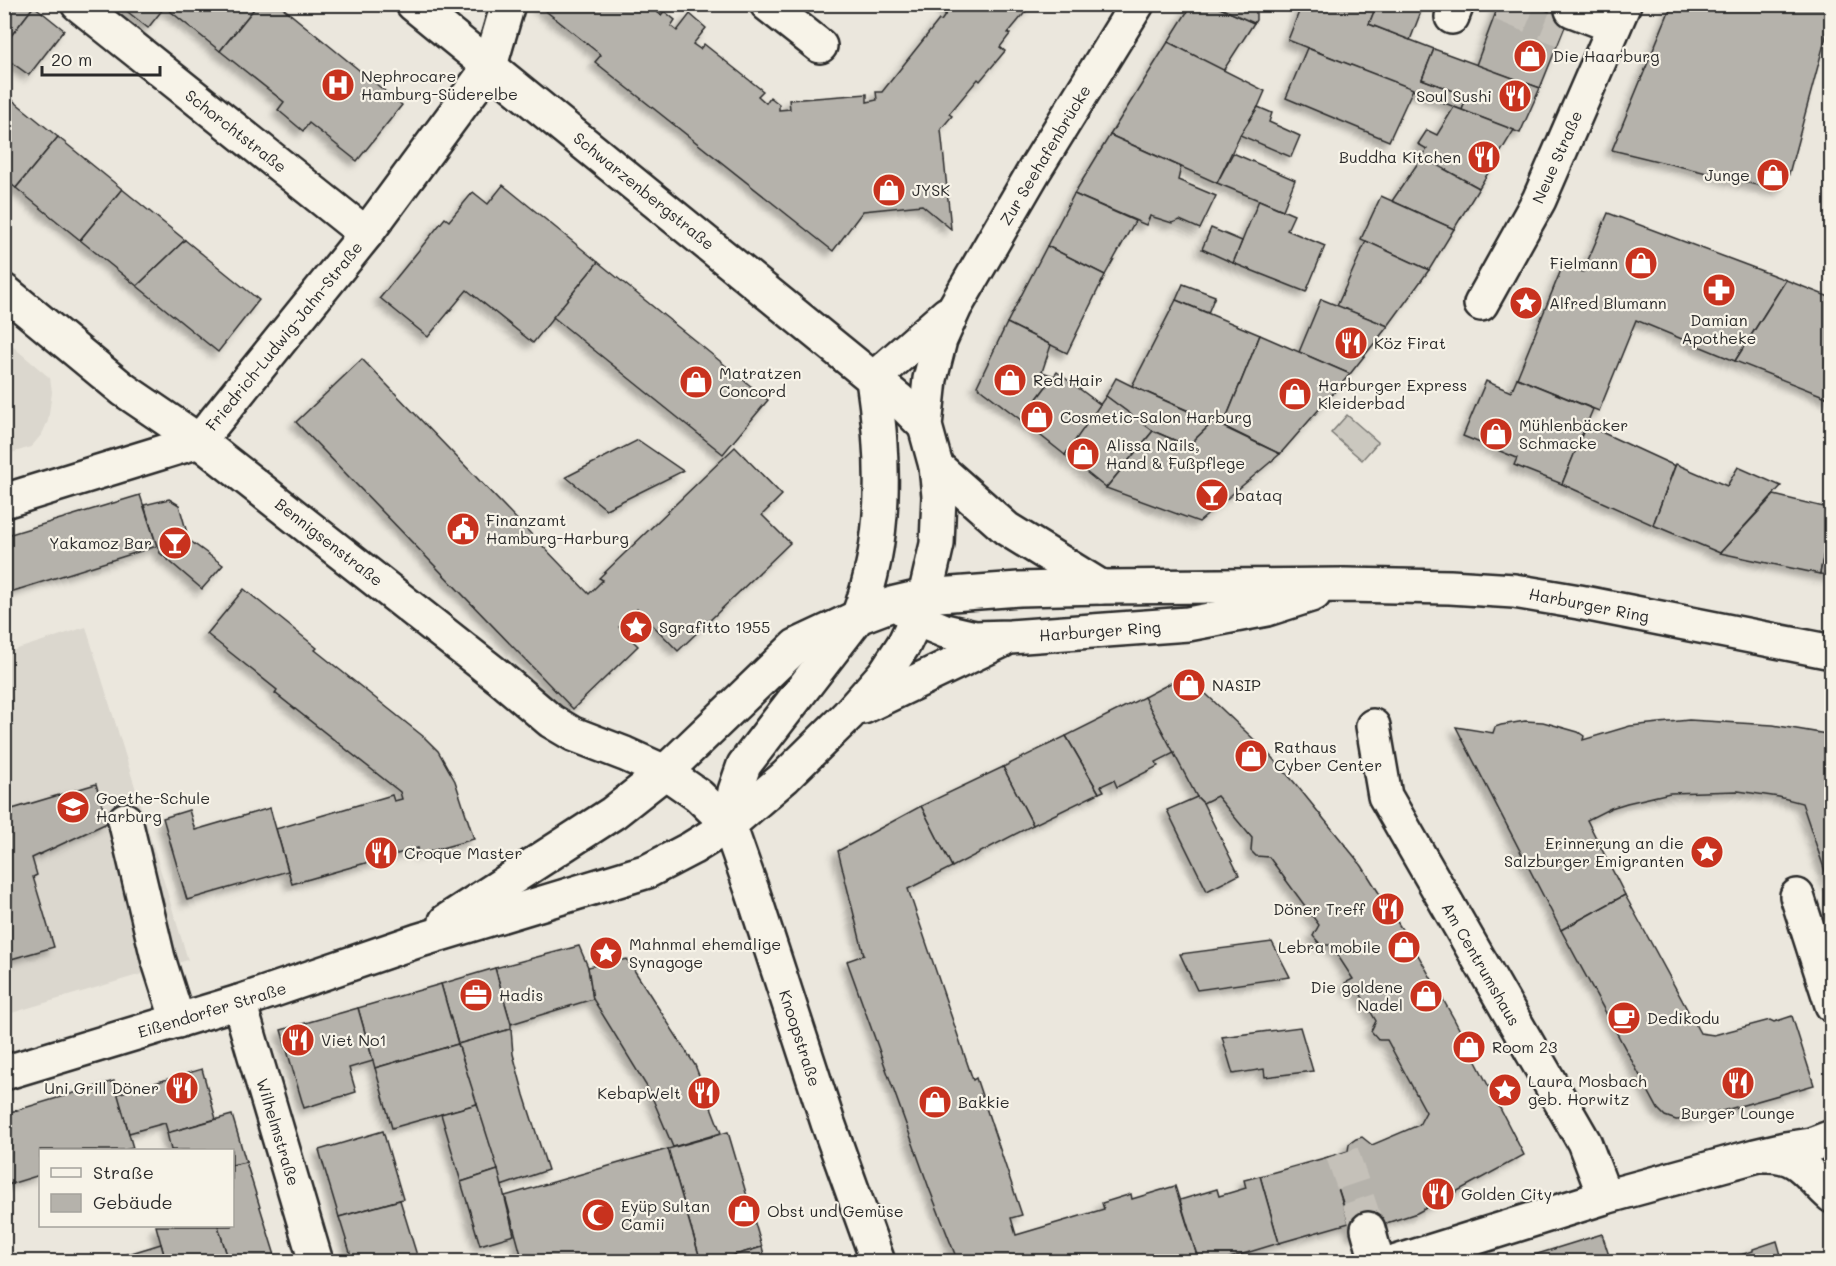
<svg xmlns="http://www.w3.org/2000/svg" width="1836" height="1266" font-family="Mali,sans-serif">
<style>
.built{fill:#dbd7ce}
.green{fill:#cbc8bf;stroke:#7b7a75;stroke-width:1.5}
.building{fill:#b5b2ab;stroke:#2b2b2b;stroke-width:1.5;filter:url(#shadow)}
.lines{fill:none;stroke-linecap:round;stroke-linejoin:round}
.minor-tunnel{stroke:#c5c1b9;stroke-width:33;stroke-dasharray:33 16;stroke-linecap:butt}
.minor-casing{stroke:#2b2b2b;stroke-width:38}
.major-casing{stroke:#2b2b2b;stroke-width:38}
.minor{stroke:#f7f3e8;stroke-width:33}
.major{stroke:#f7f3e8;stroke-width:33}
.labels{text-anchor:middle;stroke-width:4.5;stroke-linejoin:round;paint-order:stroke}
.poi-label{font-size:16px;fill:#2b2b2b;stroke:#f7f3e8;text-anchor:start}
.street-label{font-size:16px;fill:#2b2b2b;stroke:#f7f3e8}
</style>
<defs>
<filter id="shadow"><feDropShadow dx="-5.5" dy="5.5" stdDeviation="3" flood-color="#0004"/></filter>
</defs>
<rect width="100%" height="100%" fill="#ebe7dd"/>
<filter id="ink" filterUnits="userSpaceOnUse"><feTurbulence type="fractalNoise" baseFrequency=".0167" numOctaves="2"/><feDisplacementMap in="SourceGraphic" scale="12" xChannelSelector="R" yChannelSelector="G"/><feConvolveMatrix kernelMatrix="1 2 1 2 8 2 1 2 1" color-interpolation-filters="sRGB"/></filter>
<g filter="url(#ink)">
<!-- built -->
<g class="built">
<polygon points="5,340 50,378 52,392 48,421 42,434 31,447 5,455"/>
<polygon points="86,627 188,960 5,1015 5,653"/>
</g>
<!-- green -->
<polygon class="green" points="1347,415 1378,442 1362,460 1331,433"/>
<!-- building -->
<g class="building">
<polygon points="4,4 31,4 34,6 4,45"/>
<polygon points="118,4 167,4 148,28"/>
<polygon points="167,4 258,4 220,51 165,7"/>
<polygon points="258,4 278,4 402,105 357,161 309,123 303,131 278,110 284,102 220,51"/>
<polygon points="537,4 647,4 661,15 664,11 675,20 671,26 677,31 690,14 706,28 693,44 700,49 704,44 763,91 758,96 766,103 770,97 779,104 779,110 790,109 789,100 867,94 867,102 877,100 876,92 882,92 939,20 941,21 948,11 941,4 1032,4 1008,33 1010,34 1000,47 1005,51 980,81 978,79 949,114 952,116 941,129 951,229 922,205 863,211 833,251 595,62 601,55"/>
<polygon points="647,4 670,4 661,15"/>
<polygon points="1192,4 1211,4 1254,23 1223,71 1168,42"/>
<polygon points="1211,4 1256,4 1256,20 1254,23"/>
<polygon points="1302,4 1377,4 1369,24 1434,49 1422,79 1467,96 1462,110 1288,40"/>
<polygon points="1377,4 1424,4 1410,40 1369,24"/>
<polygon points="1499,4 1531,4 1568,19 1540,88 1476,65"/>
<polygon points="1531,4 1574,4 1568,19"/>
<polygon points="1672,4 1832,4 1832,14 1786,185 1777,190 1612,150"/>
<polygon points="34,6 64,30 29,75 4,57 4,45"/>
<polygon points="1168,42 1265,91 1258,107 1240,135 1217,183 1110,135"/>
<polygon points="1307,48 1413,89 1389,141 1286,98"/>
<polygon points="1434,49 1540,88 1520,133 1462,110 1467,96 1422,79"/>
<polygon points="5,94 58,137 16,188 4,179"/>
<polygon points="1258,107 1272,113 1269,122 1300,136 1291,157 1240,135"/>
<polygon points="1454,107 1514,130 1479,188 1422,157 1427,149 1418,144 1427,130 1437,135"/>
<polygon points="1110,135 1181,167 1178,180 1216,196 1200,229 1180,220 1172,223 1150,216 1146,225 1074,194"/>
<polygon points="58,137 122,189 80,240 16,188"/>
<polygon points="1233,153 1295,180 1283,210 1217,183"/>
<polygon points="1422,157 1479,188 1454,229 1392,201"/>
<polygon points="503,185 598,262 533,343 467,290 428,337 380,298 445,218 449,221 473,192 488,204"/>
<polygon points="122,189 185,240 137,286 80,240"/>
<polygon points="1074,194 1135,221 1105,275 1047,246"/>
<polygon points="1381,196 1454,229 1429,270 1361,239"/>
<polygon points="1259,200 1294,215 1287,230 1325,246 1306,292 1233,263"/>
<polygon points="1608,213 1786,280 1735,361 1636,320 1599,411 1517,378 1563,265 1583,272"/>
<polygon points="1211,228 1242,241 1233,263 1202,249"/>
<polygon points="185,240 259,300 218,352 137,286"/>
<polygon points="1366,241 1429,270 1388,326 1337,306"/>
<polygon points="1047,246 1105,275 1067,353 1007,323"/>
<polygon points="598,262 768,400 723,454 553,317"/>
<polygon points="1786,280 1832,298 1832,386 1826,397 1735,361"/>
<polygon points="1183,284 1215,296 1208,313 1176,300"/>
<polygon points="1321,299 1388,326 1350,374 1299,352"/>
<polygon points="1176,300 1260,335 1223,426 1132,386"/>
<polygon points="1007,323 1051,345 1042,372 1054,376 1021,420 977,386"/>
<polygon points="1260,335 1350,374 1280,454 1223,426"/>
<polygon points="362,359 589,594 603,580 599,578 735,447 782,495 762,515 790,543 678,651 637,609 619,627 638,646 573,709 296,422"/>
<polygon points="1057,372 1101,405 1065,455 1021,420"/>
<polygon points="1116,378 1132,386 1213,422 1188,446 1153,431 1106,396"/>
<polygon points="1517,378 1593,409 1562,484 1514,465 1517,458 1463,436 1486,381 1511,392"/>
<polygon points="1832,386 1832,399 1826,397"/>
<polygon points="1106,396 1153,431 1106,488 1065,455"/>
<polygon points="1213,422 1280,454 1199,522 1106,488 1153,431 1188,446"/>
<polygon points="1586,425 1675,466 1653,525 1562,484"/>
<polygon points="638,440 683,471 606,509 566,477"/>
<polygon points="1676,464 1727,486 1738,467 1781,486 1720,553 1653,525"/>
<polygon points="140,495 157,546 4,594 4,536"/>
<polygon points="1774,495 1832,509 1820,574 1720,553"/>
<polygon points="169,499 179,505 189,540 223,565 202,589 160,553 157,546 144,505"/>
<polygon points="1832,512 1832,576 1820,574"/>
<polygon points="244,589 317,648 315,650 424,737 438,751 455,781 474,839 420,854 418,848 292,884 276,829 392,795 394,801 402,799 400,792 275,693 277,690 207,634"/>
<polygon points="1186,675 1264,749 1294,782 1362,866 1418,955 1454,1019 1524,1155 1417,1213 1353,1234 1328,1157 1348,1151 1349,1144 1356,1139 1362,1137 1372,1145 1419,1125 1426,1112 1387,1040 1379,1040 1371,1031 1376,1021 1357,988 1351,991 1345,983 1353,979 1331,945 1321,945 1313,936 1319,925 1269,857 1256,856 1251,851 1252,838 1217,796 1203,803 1197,797 1144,697"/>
<polygon points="1144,697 1174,753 1156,762 1158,766 1117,787 1114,780 1101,786 1104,791 1099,793 1066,736"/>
<polygon points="1689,720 1773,725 1832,735 1832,882 1829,883 1802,803 1779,797 1738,791 1670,793 1627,803 1611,808 1587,820 1625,895 1561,930 1456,727 1493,733 1495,727 1501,725 1525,721 1543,722 1578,732 1584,736 1583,740 1630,726"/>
<polygon points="1066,736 1099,793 1033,825 1003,767"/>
<polygon points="1003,767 1033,825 952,867 921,806"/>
<polygon points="96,784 107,823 32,858 37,875 33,877 54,947 11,959 4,943 4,807 10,805 12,809"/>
<polygon points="1197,797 1203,803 1239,875 1207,891 1167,810"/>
<polygon points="921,806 952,867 908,889 973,1080 976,1078 1022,1215 1011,1218 1016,1235 1104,1209 1102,1203 1131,1194 1132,1199 1175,1186 1199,1262 958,1262 929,1188 847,961 864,955 838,851"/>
<polygon points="270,808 288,871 187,900 163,818 189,810 195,830"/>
<polygon points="1625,895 1700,1033 1714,1035 1770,1020 1774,1022 1792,1016 1814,1085 1694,1119 1676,1120 1665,1116 1658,1109 1561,930"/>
<polygon points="1272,942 1290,977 1197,990 1180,954"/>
<polygon points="579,946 588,967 593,999 511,1024 495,968"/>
<polygon points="627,959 695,1065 721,1133 673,1147 649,1090 593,999 588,967"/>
<polygon points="495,968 511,1024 511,1029 458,1044 441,984"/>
<polygon points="441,984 458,1044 375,1068 358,1008"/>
<polygon points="358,1008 373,1061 349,1068 356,1092 304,1108 281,1030"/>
<polygon points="1300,1027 1313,1071 1265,1077 1264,1069 1233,1074 1222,1037"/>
<polygon points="511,1029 513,1054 524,1095 548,1170 501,1186 458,1044"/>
<polygon points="458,1044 477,1104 392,1128 375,1068"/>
<polygon points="202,1069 216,1119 168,1133 165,1123 129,1133 117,1094"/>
<polygon points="114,1081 133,1148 124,1150 40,1150 40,1175 4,1186 4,1114"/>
<polygon points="477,1104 498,1170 461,1182 441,1114"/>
<polygon points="232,1115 246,1162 232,1165 232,1150 171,1150 167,1133"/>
<polygon points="383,1131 403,1199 339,1217 319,1150"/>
<polygon points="728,1132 762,1247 712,1262 701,1262 668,1149"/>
<polygon points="668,1149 701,1262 523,1262 505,1196"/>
<polygon points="1328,1157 1349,1223 1279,1243 1260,1176"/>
<polygon points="246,1162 277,1262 229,1262 218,1226 232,1226 232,1165"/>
<polygon points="498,1170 514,1235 480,1245 461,1182"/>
<polygon points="1260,1176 1279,1243 1217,1262 1199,1262 1180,1200 1217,1189 1219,1196 1246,1188 1244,1180"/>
<polygon points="400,1200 419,1262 353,1262 339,1217"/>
<polygon points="156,1226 218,1226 229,1262 166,1262"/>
<polygon points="1602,1234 1611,1262 1533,1262 1531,1256"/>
<polygon points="1777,1241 1783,1262 1719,1262 1753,1251 1753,1249"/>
<polygon points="161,1244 166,1262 102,1262"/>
<polygon points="762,1247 766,1262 712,1262"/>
<polygon points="1531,1256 1533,1262 1514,1262"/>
</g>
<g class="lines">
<!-- minor-tunnel -->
<g class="minor-tunnel">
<polyline points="1500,4 1563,30"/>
<polyline points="1342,1153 1368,1229"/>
</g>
<defs>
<g id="minor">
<polyline points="78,4 366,234"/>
<polyline points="413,4 898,399 925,426"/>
<polyline points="767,4 820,46"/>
<polyline points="1572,10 1614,26"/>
<polyline points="1452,17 1457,4"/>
<polyline points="4,291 124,390 199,441 499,677 551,721 573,734 625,754 665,772"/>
<polyline points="1481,304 1539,200 1624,4"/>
<polyline points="4,501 199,441 366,234 490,66 508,4"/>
<polyline points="1373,726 1385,796 1584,1142 1605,1197"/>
<polyline points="125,820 158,958 178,1021"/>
<polyline points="1797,896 1832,1005"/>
<polyline points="239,1002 316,1262"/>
<path d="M1765 1155C1802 1154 1808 1176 1832 1196"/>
<polyline points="1368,1229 1377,1262"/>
<polyline points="1397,1262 1605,1197 1755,1156 1785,1149 1811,1145 1832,1137"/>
</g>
<g id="major">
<polyline points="936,466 1007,529 1101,587"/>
<polyline points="900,606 916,619 945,631 975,638 1010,637 1188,624 1267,609 1314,594"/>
<polyline points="863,707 1003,640"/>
<polyline points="665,772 698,795 729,825 753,893 828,1123 878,1262"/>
<path d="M729 825 735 791 744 765 858 617C887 540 885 460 873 379L947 314"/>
<polyline points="446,921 613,813 665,772 796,646 858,617 895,603 925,596 1019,589 1101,587 1344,585 1450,587 1514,591 1579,602 1832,652"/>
<polyline points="4,1073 239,1002 417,941 648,871 692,848 729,825 785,777 848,715 885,673 904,644 916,619 925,596 937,544 939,496 936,466 925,426 930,379 940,340 955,307 1034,171 1137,4"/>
</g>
</defs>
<!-- minor casing -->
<use href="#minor" class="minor-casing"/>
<!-- major casing -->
<use href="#major" class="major-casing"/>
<!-- minor -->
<use href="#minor" class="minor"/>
<!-- major -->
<use href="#major" class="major"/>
</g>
</g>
<!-- icons -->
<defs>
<symbol id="shop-disc" viewBox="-11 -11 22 22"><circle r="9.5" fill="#c8321e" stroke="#f7f3e8"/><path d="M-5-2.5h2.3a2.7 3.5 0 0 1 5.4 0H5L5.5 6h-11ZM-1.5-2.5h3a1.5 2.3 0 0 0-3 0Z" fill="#fff"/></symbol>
<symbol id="hospital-disc" viewBox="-11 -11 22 22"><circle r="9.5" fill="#c8321e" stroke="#f7f3e8"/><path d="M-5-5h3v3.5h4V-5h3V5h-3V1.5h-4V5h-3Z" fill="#fff"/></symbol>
<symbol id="restaurant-disc" viewBox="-11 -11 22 22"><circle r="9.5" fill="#c8321e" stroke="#f7f3e8"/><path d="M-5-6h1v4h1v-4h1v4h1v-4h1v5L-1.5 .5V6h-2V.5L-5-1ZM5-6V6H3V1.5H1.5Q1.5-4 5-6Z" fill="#fff"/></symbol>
<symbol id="pharmacy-disc" viewBox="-11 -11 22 22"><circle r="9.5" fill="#c8321e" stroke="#f7f3e8"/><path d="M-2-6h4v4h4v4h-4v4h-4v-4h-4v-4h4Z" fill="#fff"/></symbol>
<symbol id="sight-disc" viewBox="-11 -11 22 22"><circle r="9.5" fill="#c8321e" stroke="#f7f3e8"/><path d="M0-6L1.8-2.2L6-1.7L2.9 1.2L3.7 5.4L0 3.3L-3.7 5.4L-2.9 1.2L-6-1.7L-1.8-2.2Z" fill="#fff"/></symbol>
<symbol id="bar-disc" viewBox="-11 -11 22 22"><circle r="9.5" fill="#c8321e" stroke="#f7f3e8"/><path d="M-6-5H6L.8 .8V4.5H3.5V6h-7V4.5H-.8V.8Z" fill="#fff"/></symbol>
<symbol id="civic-disc" viewBox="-11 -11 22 22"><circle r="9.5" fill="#c8321e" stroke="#f7f3e8"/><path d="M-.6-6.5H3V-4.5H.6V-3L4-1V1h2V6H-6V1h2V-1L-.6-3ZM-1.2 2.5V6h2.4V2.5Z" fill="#fff"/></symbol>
<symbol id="school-disc" viewBox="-11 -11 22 22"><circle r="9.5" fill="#c8321e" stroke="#f7f3e8"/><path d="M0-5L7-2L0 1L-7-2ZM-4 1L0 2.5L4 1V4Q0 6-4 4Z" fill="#fff"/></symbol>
<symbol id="office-disc" viewBox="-11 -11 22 22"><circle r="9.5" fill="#c8321e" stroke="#f7f3e8"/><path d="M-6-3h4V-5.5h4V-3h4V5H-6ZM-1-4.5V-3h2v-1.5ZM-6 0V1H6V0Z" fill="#fff"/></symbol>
<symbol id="cafe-disc" viewBox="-11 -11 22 22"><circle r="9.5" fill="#c8321e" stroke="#f7f3e8"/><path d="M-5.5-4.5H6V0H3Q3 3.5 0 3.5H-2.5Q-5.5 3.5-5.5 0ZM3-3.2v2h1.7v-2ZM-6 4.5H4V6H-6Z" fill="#fff"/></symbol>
<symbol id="mosque-disc" viewBox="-11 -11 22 22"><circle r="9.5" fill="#c8321e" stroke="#f7f3e8"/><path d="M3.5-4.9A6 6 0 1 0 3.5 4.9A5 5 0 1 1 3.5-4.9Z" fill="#fff"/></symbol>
</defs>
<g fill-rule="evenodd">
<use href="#shop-disc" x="1511" y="37" width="38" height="38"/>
<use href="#hospital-disc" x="319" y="66" width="38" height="38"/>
<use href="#restaurant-disc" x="1496" y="77" width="38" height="38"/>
<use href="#restaurant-disc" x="1465" y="138" width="38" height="38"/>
<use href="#shop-disc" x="1754" y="156" width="38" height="38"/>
<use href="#shop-disc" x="870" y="171" width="38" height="38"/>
<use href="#shop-disc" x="1622" y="244" width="38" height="38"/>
<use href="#pharmacy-disc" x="1700" y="271" width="38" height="38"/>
<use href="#sight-disc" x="1507" y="284" width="38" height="38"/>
<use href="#restaurant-disc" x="1332" y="324" width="38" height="38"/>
<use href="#shop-disc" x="991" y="361" width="38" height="38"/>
<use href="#shop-disc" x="677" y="363" width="38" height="38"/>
<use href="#shop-disc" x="1276" y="375" width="38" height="38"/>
<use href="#shop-disc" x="1018" y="398" width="38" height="38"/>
<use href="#shop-disc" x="1477" y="415" width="38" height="38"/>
<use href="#shop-disc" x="1064" y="435" width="38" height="38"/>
<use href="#bar-disc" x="1193" y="476" width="38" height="38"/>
<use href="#civic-disc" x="444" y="510" width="38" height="38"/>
<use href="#bar-disc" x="156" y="524" width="38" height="38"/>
<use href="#sight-disc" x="617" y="608" width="38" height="38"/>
<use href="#shop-disc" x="1170" y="666" width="38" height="38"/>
<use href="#shop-disc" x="1232" y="737" width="38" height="38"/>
<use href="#school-disc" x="54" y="788" width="38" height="38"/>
<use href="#sight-disc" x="1688" y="833" width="38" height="38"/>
<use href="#restaurant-disc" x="362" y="834" width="38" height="38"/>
<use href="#restaurant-disc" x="1369" y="890" width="38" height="38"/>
<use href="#shop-disc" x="1385" y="928" width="38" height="38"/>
<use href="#sight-disc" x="587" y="934" width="38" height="38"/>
<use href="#office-disc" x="457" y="976" width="38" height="38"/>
<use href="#shop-disc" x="1407" y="977" width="38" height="38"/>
<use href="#cafe-disc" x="1605" y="999" width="38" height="38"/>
<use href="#restaurant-disc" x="279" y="1021" width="38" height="38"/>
<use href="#shop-disc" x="1450" y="1028" width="38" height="38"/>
<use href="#restaurant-disc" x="1719" y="1064" width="38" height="38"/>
<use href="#restaurant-disc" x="163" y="1069" width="38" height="38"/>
<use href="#sight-disc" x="1486" y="1071" width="38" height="38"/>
<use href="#restaurant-disc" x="685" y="1074" width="38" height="38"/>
<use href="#shop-disc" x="916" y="1083" width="38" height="38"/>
<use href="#restaurant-disc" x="1419" y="1175" width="38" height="38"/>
<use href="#shop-disc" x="725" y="1192" width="38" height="38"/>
<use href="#mosque-disc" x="579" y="1196" width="38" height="38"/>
</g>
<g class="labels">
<!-- poi labels -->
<g class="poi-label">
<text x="1553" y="62">Die Haarburg</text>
<text x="361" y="82">Nephrocare<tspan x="361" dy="18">Hamburg-Süderelbe</tspan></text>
<text x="1492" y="102" text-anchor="end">Soul Sushi</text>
<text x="1461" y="163" text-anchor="end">Buddha Kitchen</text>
<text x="1750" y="181" text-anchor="end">Junge</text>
<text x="912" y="196">JYSK</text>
<text x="1618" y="269" text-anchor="end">Fielmann</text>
<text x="1549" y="309">Alfred Blumann</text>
<text x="1719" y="326" text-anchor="middle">Damian<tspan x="1719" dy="18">Apotheke</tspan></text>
<text x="1374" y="349">Köz Firat</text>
<text x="719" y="379">Matratzen<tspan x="719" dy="18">Concord</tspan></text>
<text x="1033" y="386">Red Hair</text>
<text x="1318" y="391">Harburger Express<tspan x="1318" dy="18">Kleiderbad</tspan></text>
<text x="1060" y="423">Cosmetic-Salon Harburg</text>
<text x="1519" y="431">Mühlenbäcker<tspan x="1519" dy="18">Schmacke</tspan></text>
<text x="1106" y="451">Alissa Nails,<tspan x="1106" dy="18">Hand &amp; Fußpflege</tspan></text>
<text x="1235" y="501">bataq</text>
<text x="486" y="526">Finanzamt<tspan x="486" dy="18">Hamburg-Harburg</tspan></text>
<text x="152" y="549" text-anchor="end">Yakamoz Bar</text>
<text x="659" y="633">Sgrafitto 1955</text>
<text x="1212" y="691">NASIP</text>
<text x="1274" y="753">Rathaus<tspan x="1274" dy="18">Cyber Center</tspan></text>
<text x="96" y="804">Goethe-Schule<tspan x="96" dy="18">Harburg</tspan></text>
<text x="1684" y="849" text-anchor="end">Erinnerung an die<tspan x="1684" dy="18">Salzburger Emigranten</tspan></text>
<text x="404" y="859">Croque Master</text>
<text x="1365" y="915" text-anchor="end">Döner Treff</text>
<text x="629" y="950">Mahnmal ehemalige<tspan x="629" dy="18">Synagoge</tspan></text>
<text x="1381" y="953" text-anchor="end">Lebra mobile</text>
<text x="1403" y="993" text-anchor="end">Die goldene<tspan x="1403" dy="18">Nadel</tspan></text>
<text x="499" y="1001">Hadis</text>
<text x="1647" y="1024">Dedikodu</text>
<text x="321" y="1046">Viet No1</text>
<text x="1492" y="1053">Room 23</text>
<text x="1528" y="1087">Laura Mosbach<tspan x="1528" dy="18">geb. Horwitz</tspan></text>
<text x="159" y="1094" text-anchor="end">Uni Grill Döner</text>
<text x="681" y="1099" text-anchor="end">KebapWelt</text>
<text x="958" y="1108">Bakkie</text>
<text x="1738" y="1119" text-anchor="middle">Burger Lounge</text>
<text x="1461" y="1200">Golden City</text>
<text x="621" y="1212">Eyüp Sultan<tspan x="621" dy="18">Camii</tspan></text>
<text x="767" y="1217">Obst und Gemüse</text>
</g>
<!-- street labels -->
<g class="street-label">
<text transform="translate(236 131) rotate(38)" y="6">Schorchtstraße</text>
<text transform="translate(1045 155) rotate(-59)" y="6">Zur Seehafenbrücke</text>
<text transform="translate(1557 157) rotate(-66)" y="6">Neue Straße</text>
<text transform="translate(644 191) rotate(39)" y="6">Schwarzenbergstraße</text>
<text transform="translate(284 336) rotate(-51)" y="6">Friedrich-Ludwig-Jahn-Straße</text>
<text transform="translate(329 542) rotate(38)" y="6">Bennigsenstraße</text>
<text transform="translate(1589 605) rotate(11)" y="6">Harburger Ring</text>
<text transform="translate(1100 631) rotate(-4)" y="6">Harburger Ring</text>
<text transform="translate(1481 964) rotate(60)" y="6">Am Centrumshaus</text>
<text transform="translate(212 1010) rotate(-17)" y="6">Eißendorfer Straße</text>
<text transform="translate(800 1038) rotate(72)" y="6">Knoopstraße</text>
<text transform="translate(278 1132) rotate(73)" y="6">Wilhelmstraße</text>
</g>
</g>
<!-- margin -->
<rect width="1836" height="1266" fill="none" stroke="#f7f3e8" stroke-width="24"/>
<rect x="12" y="12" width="1812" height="1242" fill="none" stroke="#2b2b2b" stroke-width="2" filter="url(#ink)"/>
<!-- legend -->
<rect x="39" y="1149" width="195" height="78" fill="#f7f3e8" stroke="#a5a39c" stroke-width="1.5"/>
<rect x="51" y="1168" width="30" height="9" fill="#f7f3e8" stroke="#a5a39c" stroke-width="1.5"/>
<text x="93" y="1179" font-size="18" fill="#2b2b2b">Straße</text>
<rect x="51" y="1194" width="30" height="18" fill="#b5b2ab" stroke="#a5a39c" stroke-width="1.5"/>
<text x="93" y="1209" font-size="18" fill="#2b2b2b">Gebäude</text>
<!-- scale -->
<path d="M42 66v9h118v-9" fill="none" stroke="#2b2b2b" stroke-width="3"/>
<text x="51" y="66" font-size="18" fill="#2b2b2b" stroke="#f7f3e8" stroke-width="4.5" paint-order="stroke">20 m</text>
</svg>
